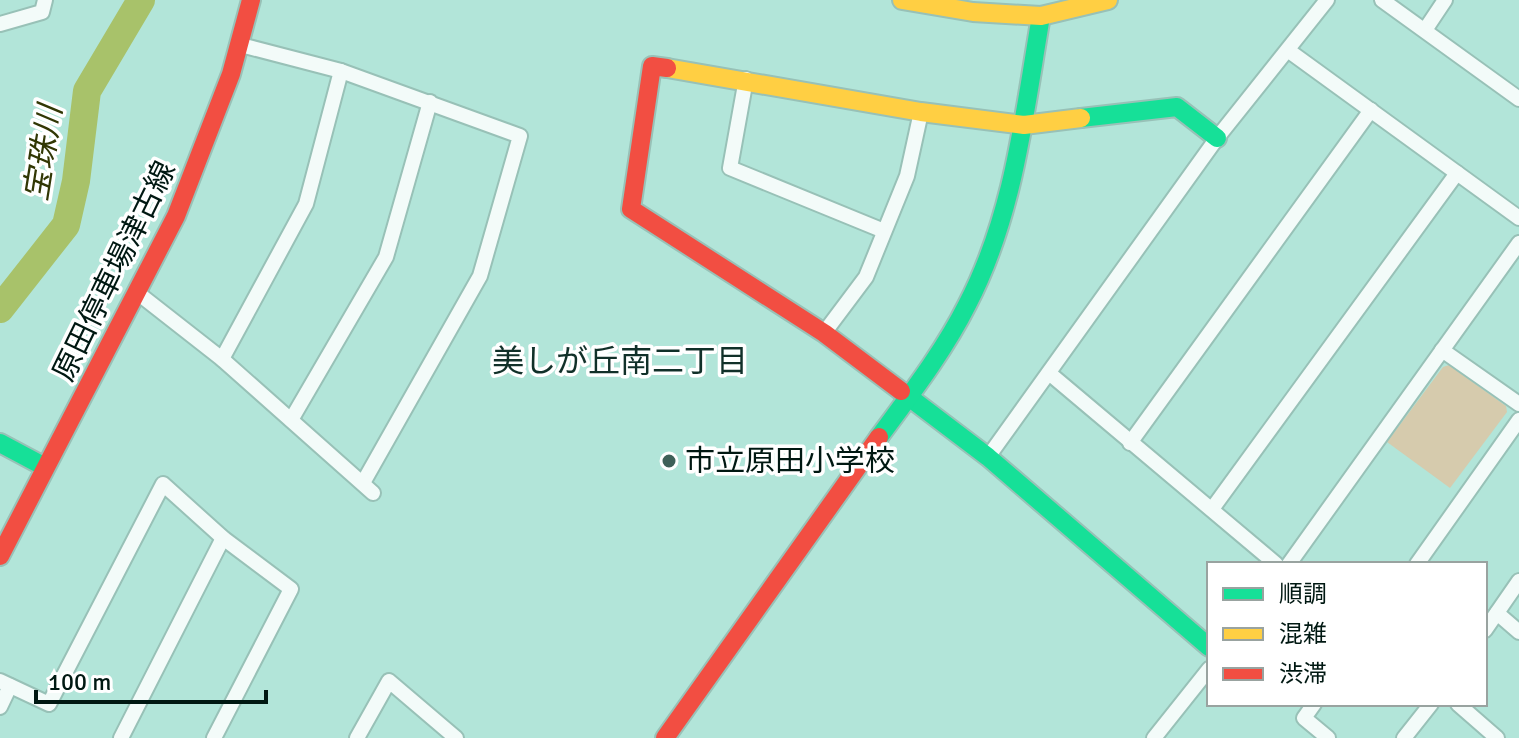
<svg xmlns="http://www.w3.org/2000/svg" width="1519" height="738" font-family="Signika,'Noto Sans JP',sans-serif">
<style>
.green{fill:#d6cbad}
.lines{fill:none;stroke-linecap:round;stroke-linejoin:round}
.river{stroke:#a8c26a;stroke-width:28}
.street-casing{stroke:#98c1b7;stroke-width:18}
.fast-casing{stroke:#98c1b7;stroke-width:22}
.slow-casing{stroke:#98c1b7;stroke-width:22}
.jam-casing{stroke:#98c1b7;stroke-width:22}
.street{stroke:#f3fbf9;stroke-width:14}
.fast{stroke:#16e098;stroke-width:18}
.slow{stroke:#ffcf43;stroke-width:18}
.jam{stroke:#f24e42;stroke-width:18}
.poi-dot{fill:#3e6058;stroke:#fff;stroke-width:3}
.labels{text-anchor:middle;stroke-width:7;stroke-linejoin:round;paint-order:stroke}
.street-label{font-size:30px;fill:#001812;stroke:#fff}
.poi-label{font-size:30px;fill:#001812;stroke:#fff;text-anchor:start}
.water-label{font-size:32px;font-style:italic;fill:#313704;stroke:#fff}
.neighbourhood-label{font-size:32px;fill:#113029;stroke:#fff}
</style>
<rect width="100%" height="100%" fill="#b2e5d9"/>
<!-- green -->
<polygon class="green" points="1449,365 1506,406 1507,412 1450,488 1387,442 1443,367"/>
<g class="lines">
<!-- river -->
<polyline class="river" points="0,309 66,225 76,181 87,91 141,0"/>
<defs>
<g id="street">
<polyline points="1382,0 1519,99"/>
<polyline points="0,24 42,12 45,0"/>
<polyline points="1425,30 1445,0"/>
<polyline points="241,45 341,71 520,136 480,276 364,481"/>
<polyline points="1289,51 1519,218"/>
<polyline points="746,79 730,168 884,231"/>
<polyline points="139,294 222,359 373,493"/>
<polyline points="824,333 866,277 907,176 921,112"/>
<polyline points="1442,350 1519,404"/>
<polyline points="222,359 306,204 341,71"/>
<polyline points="1049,373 1276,564"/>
<polyline points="291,420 386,257 430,102"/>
<polyline points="1130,443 1371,110"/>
<polyline points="988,457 1217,138 1327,0"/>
<polyline points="1212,509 1457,173"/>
<polyline points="1289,564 1519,243"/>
<polyline points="1417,564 1519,420"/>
<polyline points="1497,613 1519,632"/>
<polyline points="1485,630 1519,581"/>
<polyline points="0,681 49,704 163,484 223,538 291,589 214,738"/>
<polyline points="1314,704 1304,718 1328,738"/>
<polyline points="1458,704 1497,738"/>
<polyline points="0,707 10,686"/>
<polyline points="121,738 223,538"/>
<polyline points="357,738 389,681 456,738"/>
<polyline points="1154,738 1209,669"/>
<polyline points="1404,738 1431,704"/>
</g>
<g id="fast">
<polyline points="1081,118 1177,107 1217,138"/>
<polyline points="901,391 988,457 1209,647"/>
<path d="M879 437C910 395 944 351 967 305 1014 215 1024 115 1041 16"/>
<polyline points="0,443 45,467"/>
</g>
<g id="slow">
<polyline points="902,0 973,12 1041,16 1108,0"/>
<polyline points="667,68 921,112 1024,125 1081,118"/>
</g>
<g id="jam">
<polyline points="667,68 652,66 631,209 824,333 901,391"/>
<polyline points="0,556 176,216 231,74 251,0"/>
<polyline points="665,738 879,437"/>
</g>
</defs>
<!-- street casing -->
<use href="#street" class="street-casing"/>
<!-- fast casing -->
<use href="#fast" class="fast-casing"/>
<!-- slow casing -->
<use href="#slow" class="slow-casing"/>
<!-- jam casing -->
<use href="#jam" class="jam-casing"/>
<!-- street -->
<use href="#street" class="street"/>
<!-- fast -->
<use href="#fast" class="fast"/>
<!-- slow -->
<use href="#slow" class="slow"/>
<!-- jam -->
<use href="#jam" class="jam"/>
</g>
<!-- markers -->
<circle class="poi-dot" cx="669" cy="461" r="8"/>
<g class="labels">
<!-- street labels -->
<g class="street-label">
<text transform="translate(114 271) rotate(-64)" y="10">原田停車場津古線</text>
</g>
<!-- poi labels -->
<g class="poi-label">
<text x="685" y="471">市立原田小学校</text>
</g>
<!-- water labels -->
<g class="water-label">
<text transform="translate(43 153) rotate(-81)" y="11">宝珠川</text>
</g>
<!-- neighbourhood labels -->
<g class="neighbourhood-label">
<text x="620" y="372">美しが丘南二丁目</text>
</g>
</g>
<!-- legend -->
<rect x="1207" y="562" width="280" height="144" fill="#ffffff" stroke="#99a3a0" stroke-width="2"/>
<rect x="1223" y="588" width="40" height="12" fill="#16e098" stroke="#99a3a0" stroke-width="2"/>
<text x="1279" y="602" font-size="24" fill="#001812">順調</text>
<rect x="1223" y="628" width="40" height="12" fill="#ffcf43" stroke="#99a3a0" stroke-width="2"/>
<text x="1279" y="642" font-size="24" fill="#001812">混雑</text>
<rect x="1223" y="668" width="40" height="12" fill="#f24e42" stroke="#99a3a0" stroke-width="2"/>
<text x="1279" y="682" font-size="24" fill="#001812">渋滞</text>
<!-- scale -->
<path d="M36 690v12h230v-12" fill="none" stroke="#001812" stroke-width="4"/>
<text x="48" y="690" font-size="24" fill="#001812" stroke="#ffffff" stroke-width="6" paint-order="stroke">100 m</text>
</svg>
